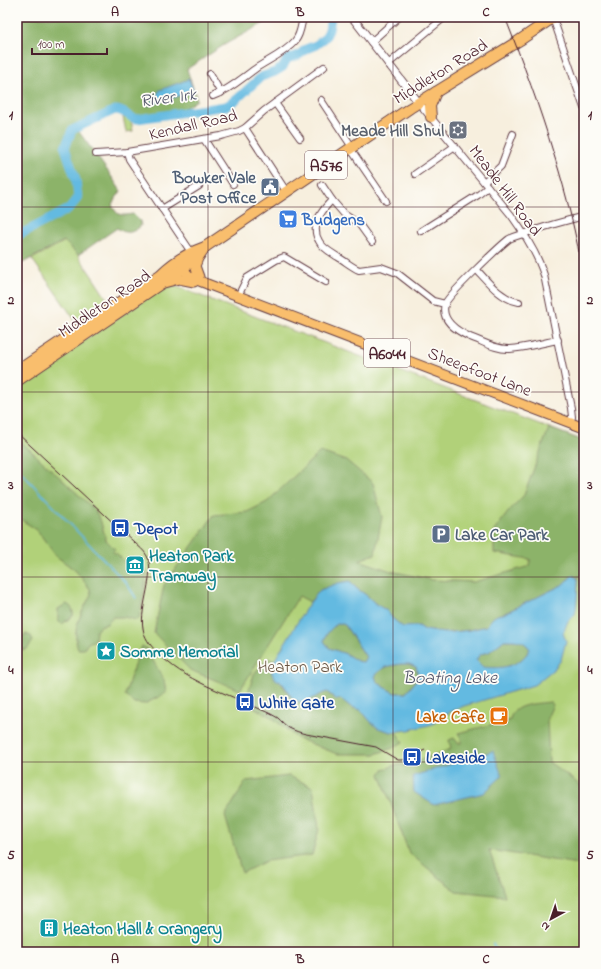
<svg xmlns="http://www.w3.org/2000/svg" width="601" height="969" font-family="'Indie Flower',sans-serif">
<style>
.green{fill:#b1d179;stroke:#7e7852}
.forest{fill:#8cb369;stroke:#6b694a}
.water{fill:#64bae1;stroke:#576c86;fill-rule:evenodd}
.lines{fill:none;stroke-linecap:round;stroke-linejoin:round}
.stream{stroke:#64bae1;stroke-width:1.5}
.river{stroke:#64bae1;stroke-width:9}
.minor-casing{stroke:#643e46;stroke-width:8}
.tertiary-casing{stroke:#643e46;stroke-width:9}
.primary-casing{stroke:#643e46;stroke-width:11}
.trunk-casing{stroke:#643e46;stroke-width:12}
.minor{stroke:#fff;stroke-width:6}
.tertiary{stroke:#fff;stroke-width:7}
.primary{stroke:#f9be6d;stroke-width:9}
.trunk{stroke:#f9be6d;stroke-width:10}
.tram{stroke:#4a1f2b;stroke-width:1}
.grid{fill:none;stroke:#4a1f2b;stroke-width:1;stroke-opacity:0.55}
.labels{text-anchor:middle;stroke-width:3.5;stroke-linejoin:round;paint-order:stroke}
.shield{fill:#fdfcf7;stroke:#806168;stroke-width:1}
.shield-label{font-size:16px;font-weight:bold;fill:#4a1f2b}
.street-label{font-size:17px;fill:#4a1f2b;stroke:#fdfcf7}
.worship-label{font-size:17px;font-weight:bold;fill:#5b616d;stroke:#fdfcf7;text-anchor:end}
.service-label{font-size:17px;font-weight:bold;fill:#4e5e75;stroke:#fdfcf7;text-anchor:end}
.shop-label{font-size:17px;font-weight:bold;fill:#366cbe;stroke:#fdfcf7;text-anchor:start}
.transit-label{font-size:17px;font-weight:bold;fill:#164399;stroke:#fdfcf7;text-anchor:start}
.culture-label{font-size:17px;font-weight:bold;fill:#0d838f;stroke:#fdfcf7;text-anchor:start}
.park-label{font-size:17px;fill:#695442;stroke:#fdfcf7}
.food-label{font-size:17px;font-weight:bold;fill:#c56008;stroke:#fdfcf7;text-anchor:end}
.water-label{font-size:18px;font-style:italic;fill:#53556b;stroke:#fdfcf7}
.neatline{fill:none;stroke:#4a1f2b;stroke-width:1.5}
.grid-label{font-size:13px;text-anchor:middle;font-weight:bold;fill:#4a1f2b}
</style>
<rect width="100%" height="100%" fill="#fdfcf7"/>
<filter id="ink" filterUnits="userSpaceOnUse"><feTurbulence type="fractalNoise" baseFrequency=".025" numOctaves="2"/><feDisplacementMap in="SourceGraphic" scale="8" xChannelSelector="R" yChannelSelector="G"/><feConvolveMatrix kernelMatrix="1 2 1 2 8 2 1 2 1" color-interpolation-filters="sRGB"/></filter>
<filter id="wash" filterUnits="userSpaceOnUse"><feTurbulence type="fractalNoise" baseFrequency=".012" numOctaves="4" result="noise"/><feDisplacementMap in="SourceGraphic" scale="16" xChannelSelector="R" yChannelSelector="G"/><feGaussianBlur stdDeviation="0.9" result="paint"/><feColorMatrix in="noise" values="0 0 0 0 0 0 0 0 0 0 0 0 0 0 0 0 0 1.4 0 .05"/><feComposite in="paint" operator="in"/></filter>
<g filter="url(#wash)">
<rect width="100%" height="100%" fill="#f7efde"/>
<!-- green -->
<g class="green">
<polygon points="123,117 131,120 133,131 126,132"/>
<polygon points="65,241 78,255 109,302 77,323 32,259"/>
<polygon points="172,285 584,441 584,952 17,952 17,386 157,291"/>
</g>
<!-- forest -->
<g class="forest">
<path d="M17 17H275L224 45 187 69 197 100 183 109 135 116 119 106 74 125 107 170 121 191 112 204C116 216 121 216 133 214L140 221 141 226C132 233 127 235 117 228L78 255 64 241 17 266Z"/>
<path d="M549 428 584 441V576H578V579L573 575 562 585 503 614C495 614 491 619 487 626L470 630 444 633 425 630 419 626 403 627 393 619 387 611 376 604 366 595 356 588 350 581 320 590 310 602 299 596 240 690 190 670 154 633 164 585 214 515 247 512 267 502 320 452 347 461 373 483 382 517 375 554 359 560 391 571 433 580 474 582 530 566V559L494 553V531L509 511 524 495Z"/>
<path d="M17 438 94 509 100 519 106 540 115 549 113 552 115 554 116 553 139 575 145 568 147 570V575L139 619 136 620 124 617H113L107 624 100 626 96 631 95 640 88 643 84 649H78C71 628 82 613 91 594L90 589 76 571 56 556 37 530 17 517Z"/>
<path d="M66 604C71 605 74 611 73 616L62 624 58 621V609Z"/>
<path d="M339 623 345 625 366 657 363 662 357 661 346 654 329 648 324 641C326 632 332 627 339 623Z"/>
<polygon points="26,634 31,636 33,641 27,649 23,650 21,648 21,637"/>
<path d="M504 640C515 640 523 639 530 649 520 667 502 669 483 668L476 660 481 654 489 652Z"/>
<polygon points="142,646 146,648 164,680 166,693 145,704 134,703 125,695 133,668"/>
<polygon points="267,658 274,661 271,668 277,680 282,684 290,695 319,694 327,692 330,695 341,699 351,707 361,710 370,721 391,732 396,732 403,742 393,748 375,754 337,754 297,738 269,715 255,708 247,696 254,674"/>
<path d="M402 664H409L416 667C421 679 413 683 406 693H395L389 690 377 682 375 676C383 666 389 666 402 664Z"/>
<path d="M550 702H551L553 705 547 718 549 762 584 788V865L489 850 505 896 456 891 409 853 380 774 383 770 395 765H405L451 749 449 740 454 738 458 743H461V738L458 733 510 720C512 703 537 704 550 702Z"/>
<polygon points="289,776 313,787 319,829 312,855 266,861 242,873 225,816 246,781"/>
</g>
<!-- water -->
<g class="water">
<polygon points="189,79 194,91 148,106 160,90"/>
<path d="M573 575 578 579C578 585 577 609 575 614 573 617 570 618 568 621 566 625 565 630 563 633L566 641 561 660 555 668 534 685 464 706 450 712 433 724 409 730 391 732 378 728 370 721 361 710 351 707 341 699 337 700 327 692C319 694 309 702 301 702 290 701 289 690 282 683 279 680 275 680 273 676 270 670 272 666 274 661L308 605 320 590 338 583 350 581 356 588 366 595 376 604 387 611 393 619 403 627 419 626 425 630 444 633 470 630 487 626C491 619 495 614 503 614L562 585ZM339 623 345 625 366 657 363 662 357 661 346 654 329 648 324 641C326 633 332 627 339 623ZM504 640C515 640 523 639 530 649 520 667 502 669 483 667L476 660 481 654 489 652ZM401 664H409L416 667C421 679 413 684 406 693H395L389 690 377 682 375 676C383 666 389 666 401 664Z"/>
<polygon points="493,751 502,776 484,793 434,805 414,792 413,776"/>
</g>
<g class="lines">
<!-- stream -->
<g class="stream">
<polyline points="17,468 127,584 136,598"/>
<polyline points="493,944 498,952"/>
</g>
<!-- river -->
<path class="river" d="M17 236 69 209 78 198 76 180 65 148 72 130 115 110C125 110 129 118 137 119L226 106 237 99 261 77 275 72 283 67 287 59 299 55 306 49 316 45 325 38 329 30 331 17"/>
</g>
</g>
<g filter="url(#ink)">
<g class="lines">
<defs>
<g id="minor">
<polyline points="553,18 584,108"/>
<polyline points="371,42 399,17"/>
<polyline points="388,64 445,17"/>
<polyline points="210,74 221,93"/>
<path d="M213 96C229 90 241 79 255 69 268 60 285 53 295 41 301 34 301 25 303 17"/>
<polyline points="321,100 352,147"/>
<polyline points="275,103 300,138"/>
<path d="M419 103 511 215C524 233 537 253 544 275L571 408 572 417 570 423"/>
<polyline points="245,128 286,191"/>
<polyline points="204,139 233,184"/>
<polyline points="350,148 386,201"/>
<polyline points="127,152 129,159 191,252"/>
<polyline points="96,154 127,152 221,136 239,131 245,128 264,111 324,67"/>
<polyline points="415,174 455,146"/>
<polyline points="484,182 501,166 513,134"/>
<polyline points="322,185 332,200"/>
<polyline points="162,209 199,186"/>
<polyline points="421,231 478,195 488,187"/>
<path d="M372 242 359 224 344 214 332 200C322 210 310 226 319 241 322 248 332 253 338 257 345 261 352 267 359 270L381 267 397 273 433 301 445 304"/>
<path d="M477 270C488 282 501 299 519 302"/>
<polyline points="238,296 247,278 276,260 284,257 326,282"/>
<path d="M558 340C542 343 526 348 510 349 496 350 482 341 470 337 457 331 440 321 445 304 448 295 500 246 509 239 515 236 520 235 526 233 545 226 565 221 584 216"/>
</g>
<polyline id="tertiary" points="352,17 419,103"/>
<g id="primary">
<path d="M184 267C186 278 198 280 207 284L584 428"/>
<polyline points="199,277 195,266 199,256"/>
<polyline points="164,283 179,279 194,282"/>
</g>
<g id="trunk">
<polyline points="431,117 430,106 436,92"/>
<path d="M17 371 160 275C173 262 188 253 205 247L410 108 520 40 554 17"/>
<polyline points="17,381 178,272 199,256 205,247"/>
</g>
</defs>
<!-- minor casing -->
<use href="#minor" class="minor-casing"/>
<!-- tertiary casing -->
<use href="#tertiary" class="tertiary-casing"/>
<!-- primary casing -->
<use href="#primary" class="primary-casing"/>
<!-- trunk casing -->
<use href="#trunk" class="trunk-casing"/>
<!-- minor -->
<use href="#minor" class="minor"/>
<!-- tertiary -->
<use href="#tertiary" class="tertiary"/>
<!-- primary -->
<use href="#primary" class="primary"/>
<!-- trunk -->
<use href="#trunk" class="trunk"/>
<!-- tram -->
<g class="tram">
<path d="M505 17C523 63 540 108 554 155 567 195 576 236 584 277"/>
<path d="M17 433 134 542C139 547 144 550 147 556 156 573 139 608 143 628 144 637 150 645 156 651 185 682 225 692 262 710 267 712 273 715 278 718 282 722 285 725 289 728 295 731 301 733 306 734L376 747 398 760H403L425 750"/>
</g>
</g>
</g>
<!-- grid -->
<path class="grid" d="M208 17V952M393 17V952M17 207H584M17 392H584M17 577H584M17 762H584"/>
<!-- icons -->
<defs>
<symbol id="synagogue-square" viewBox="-11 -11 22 22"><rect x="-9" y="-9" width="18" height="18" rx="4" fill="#6b7280" stroke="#fdfcf7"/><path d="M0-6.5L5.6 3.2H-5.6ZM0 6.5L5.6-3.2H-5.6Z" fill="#fff"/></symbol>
<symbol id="civic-square" viewBox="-11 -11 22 22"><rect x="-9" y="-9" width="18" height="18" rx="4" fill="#5c6f8a" stroke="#fdfcf7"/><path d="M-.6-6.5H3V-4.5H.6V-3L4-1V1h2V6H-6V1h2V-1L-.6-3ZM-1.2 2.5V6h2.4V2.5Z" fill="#fff"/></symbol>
<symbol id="supermarket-square" viewBox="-11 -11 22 22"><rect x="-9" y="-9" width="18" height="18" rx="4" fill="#3f7fe0" stroke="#fdfcf7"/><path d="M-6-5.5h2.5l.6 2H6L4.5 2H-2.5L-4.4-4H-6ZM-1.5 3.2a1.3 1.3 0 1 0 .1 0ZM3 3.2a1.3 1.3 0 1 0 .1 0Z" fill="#fff"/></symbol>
<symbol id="bus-square" viewBox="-11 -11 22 22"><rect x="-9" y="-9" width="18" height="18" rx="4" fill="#1a4fb4" stroke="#fdfcf7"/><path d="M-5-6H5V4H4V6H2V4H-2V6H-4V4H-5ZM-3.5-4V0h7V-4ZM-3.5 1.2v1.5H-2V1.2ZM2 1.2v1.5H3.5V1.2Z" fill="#fff"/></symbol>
<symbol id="parking-square" viewBox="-11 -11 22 22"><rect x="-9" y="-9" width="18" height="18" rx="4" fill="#5c6f8a" stroke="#fdfcf7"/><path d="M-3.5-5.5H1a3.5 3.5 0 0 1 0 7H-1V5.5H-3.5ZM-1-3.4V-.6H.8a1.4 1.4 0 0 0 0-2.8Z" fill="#fff"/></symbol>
<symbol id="museum-square" viewBox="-11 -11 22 22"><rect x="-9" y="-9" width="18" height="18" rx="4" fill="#0f9aa8" stroke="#fdfcf7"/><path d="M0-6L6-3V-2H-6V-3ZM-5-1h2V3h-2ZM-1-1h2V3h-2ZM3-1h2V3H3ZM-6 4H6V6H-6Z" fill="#fff"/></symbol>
<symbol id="sight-square" viewBox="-11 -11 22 22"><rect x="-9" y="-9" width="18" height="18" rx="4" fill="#0f9aa8" stroke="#fdfcf7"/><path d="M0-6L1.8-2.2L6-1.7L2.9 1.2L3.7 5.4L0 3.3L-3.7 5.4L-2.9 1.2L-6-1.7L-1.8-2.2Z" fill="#fff"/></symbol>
<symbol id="cafe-square" viewBox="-11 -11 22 22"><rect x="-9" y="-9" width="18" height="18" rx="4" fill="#e8710a" stroke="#fdfcf7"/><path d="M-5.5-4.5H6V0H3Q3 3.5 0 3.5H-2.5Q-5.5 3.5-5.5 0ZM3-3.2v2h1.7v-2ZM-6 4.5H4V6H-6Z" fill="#fff"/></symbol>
<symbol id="building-square" viewBox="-11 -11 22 22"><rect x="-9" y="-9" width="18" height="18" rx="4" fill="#0f9aa8" stroke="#fdfcf7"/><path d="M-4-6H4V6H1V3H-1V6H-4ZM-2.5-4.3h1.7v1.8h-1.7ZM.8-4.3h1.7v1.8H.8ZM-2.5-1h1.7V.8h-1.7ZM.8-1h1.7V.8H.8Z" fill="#fff"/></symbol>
</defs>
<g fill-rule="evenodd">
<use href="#synagogue-square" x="447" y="119" width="22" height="22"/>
<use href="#civic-square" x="259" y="176" width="22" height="22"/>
<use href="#supermarket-square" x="277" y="208" width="22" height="22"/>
<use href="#bus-square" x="109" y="517" width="22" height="22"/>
<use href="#parking-square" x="430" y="523" width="22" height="22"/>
<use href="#museum-square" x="124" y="554" width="22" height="22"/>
<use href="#sight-square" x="95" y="640" width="22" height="22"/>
<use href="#bus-square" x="234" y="691" width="22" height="22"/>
<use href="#cafe-square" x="488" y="705" width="22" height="22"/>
<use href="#bus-square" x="401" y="746" width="22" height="22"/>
<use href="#building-square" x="38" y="917" width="22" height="22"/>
</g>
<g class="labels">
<!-- shield labels -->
<g class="shield">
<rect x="305" y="151" width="42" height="28" rx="3"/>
<rect x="364" y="339" width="46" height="28" rx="3"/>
</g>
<g class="shield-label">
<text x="326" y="171">A576</text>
<text x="387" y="359">A6044</text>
</g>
<!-- street labels -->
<g class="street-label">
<text transform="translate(440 71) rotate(-32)" y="6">Middleton Road</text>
<text transform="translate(193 124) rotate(-13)" y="6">Kendall Road</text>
<text transform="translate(506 190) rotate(53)" y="6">Meade Hill Road</text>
<text transform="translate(104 303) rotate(-34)" y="6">Middleton Road</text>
<text transform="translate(480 371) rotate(21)" y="6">Sheepfoot Lane</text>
</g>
<!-- worship labels -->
<g class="worship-label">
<text x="444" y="136">Meade Hill Shul</text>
</g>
<!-- service labels -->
<g class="service-label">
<text x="256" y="183">Bowker Vale<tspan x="256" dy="20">Post Office</tspan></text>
<text x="455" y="540" text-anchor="start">Lake Car Park</text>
</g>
<!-- shop labels -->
<g class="shop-label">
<text x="302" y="225">Budgens</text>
</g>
<!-- transit labels -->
<g class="transit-label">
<text x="134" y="534">Depot</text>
<text x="259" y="708">White Gate</text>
<text x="426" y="763">Lakeside</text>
</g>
<!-- culture labels -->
<g class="culture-label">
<text x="149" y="561">Heaton Park<tspan x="149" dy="20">Tramway</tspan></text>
<text x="120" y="657">Somme Memorial</text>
<text x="63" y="934">Heaton Hall &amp; Orangery</text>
</g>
<!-- park labels -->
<g class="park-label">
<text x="300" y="672">Heaton Park</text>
</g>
<!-- food labels -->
<g class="food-label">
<text x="485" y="722">Lake Cafe</text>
</g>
<!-- water labels -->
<g class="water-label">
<text transform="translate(168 97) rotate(-7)" y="6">River Irk</text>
<text x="450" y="683">Boating Lake</text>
</g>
</g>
<!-- margin -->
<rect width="601" height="969" fill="none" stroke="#fdfcf7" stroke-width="44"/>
<!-- north arrow -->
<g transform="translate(551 919) rotate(220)" stroke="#fdfcf7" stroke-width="3" paint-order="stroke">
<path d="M0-3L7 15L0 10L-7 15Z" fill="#4a1f2b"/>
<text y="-6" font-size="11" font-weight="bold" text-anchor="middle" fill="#4a1f2b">N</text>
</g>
<!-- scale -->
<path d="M32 48v6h75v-6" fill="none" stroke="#4a1f2b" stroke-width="2"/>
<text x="38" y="48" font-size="12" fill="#4a1f2b" stroke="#fdfcf7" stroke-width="3" paint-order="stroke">100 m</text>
<rect x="22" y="22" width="557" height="925" class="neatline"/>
<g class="grid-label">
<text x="115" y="16">A</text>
<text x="300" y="16">B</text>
<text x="486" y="16">C</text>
<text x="11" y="119">1</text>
<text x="590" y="119">1</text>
<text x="11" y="304">2</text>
<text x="590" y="304">2</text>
<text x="11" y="489">3</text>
<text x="590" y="489">3</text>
<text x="11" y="674">4</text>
<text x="590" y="674">4</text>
<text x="11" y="859">5</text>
<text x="590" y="859">5</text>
<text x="115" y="963">A</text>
<text x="300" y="963">B</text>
<text x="486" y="963">C</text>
</g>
</svg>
